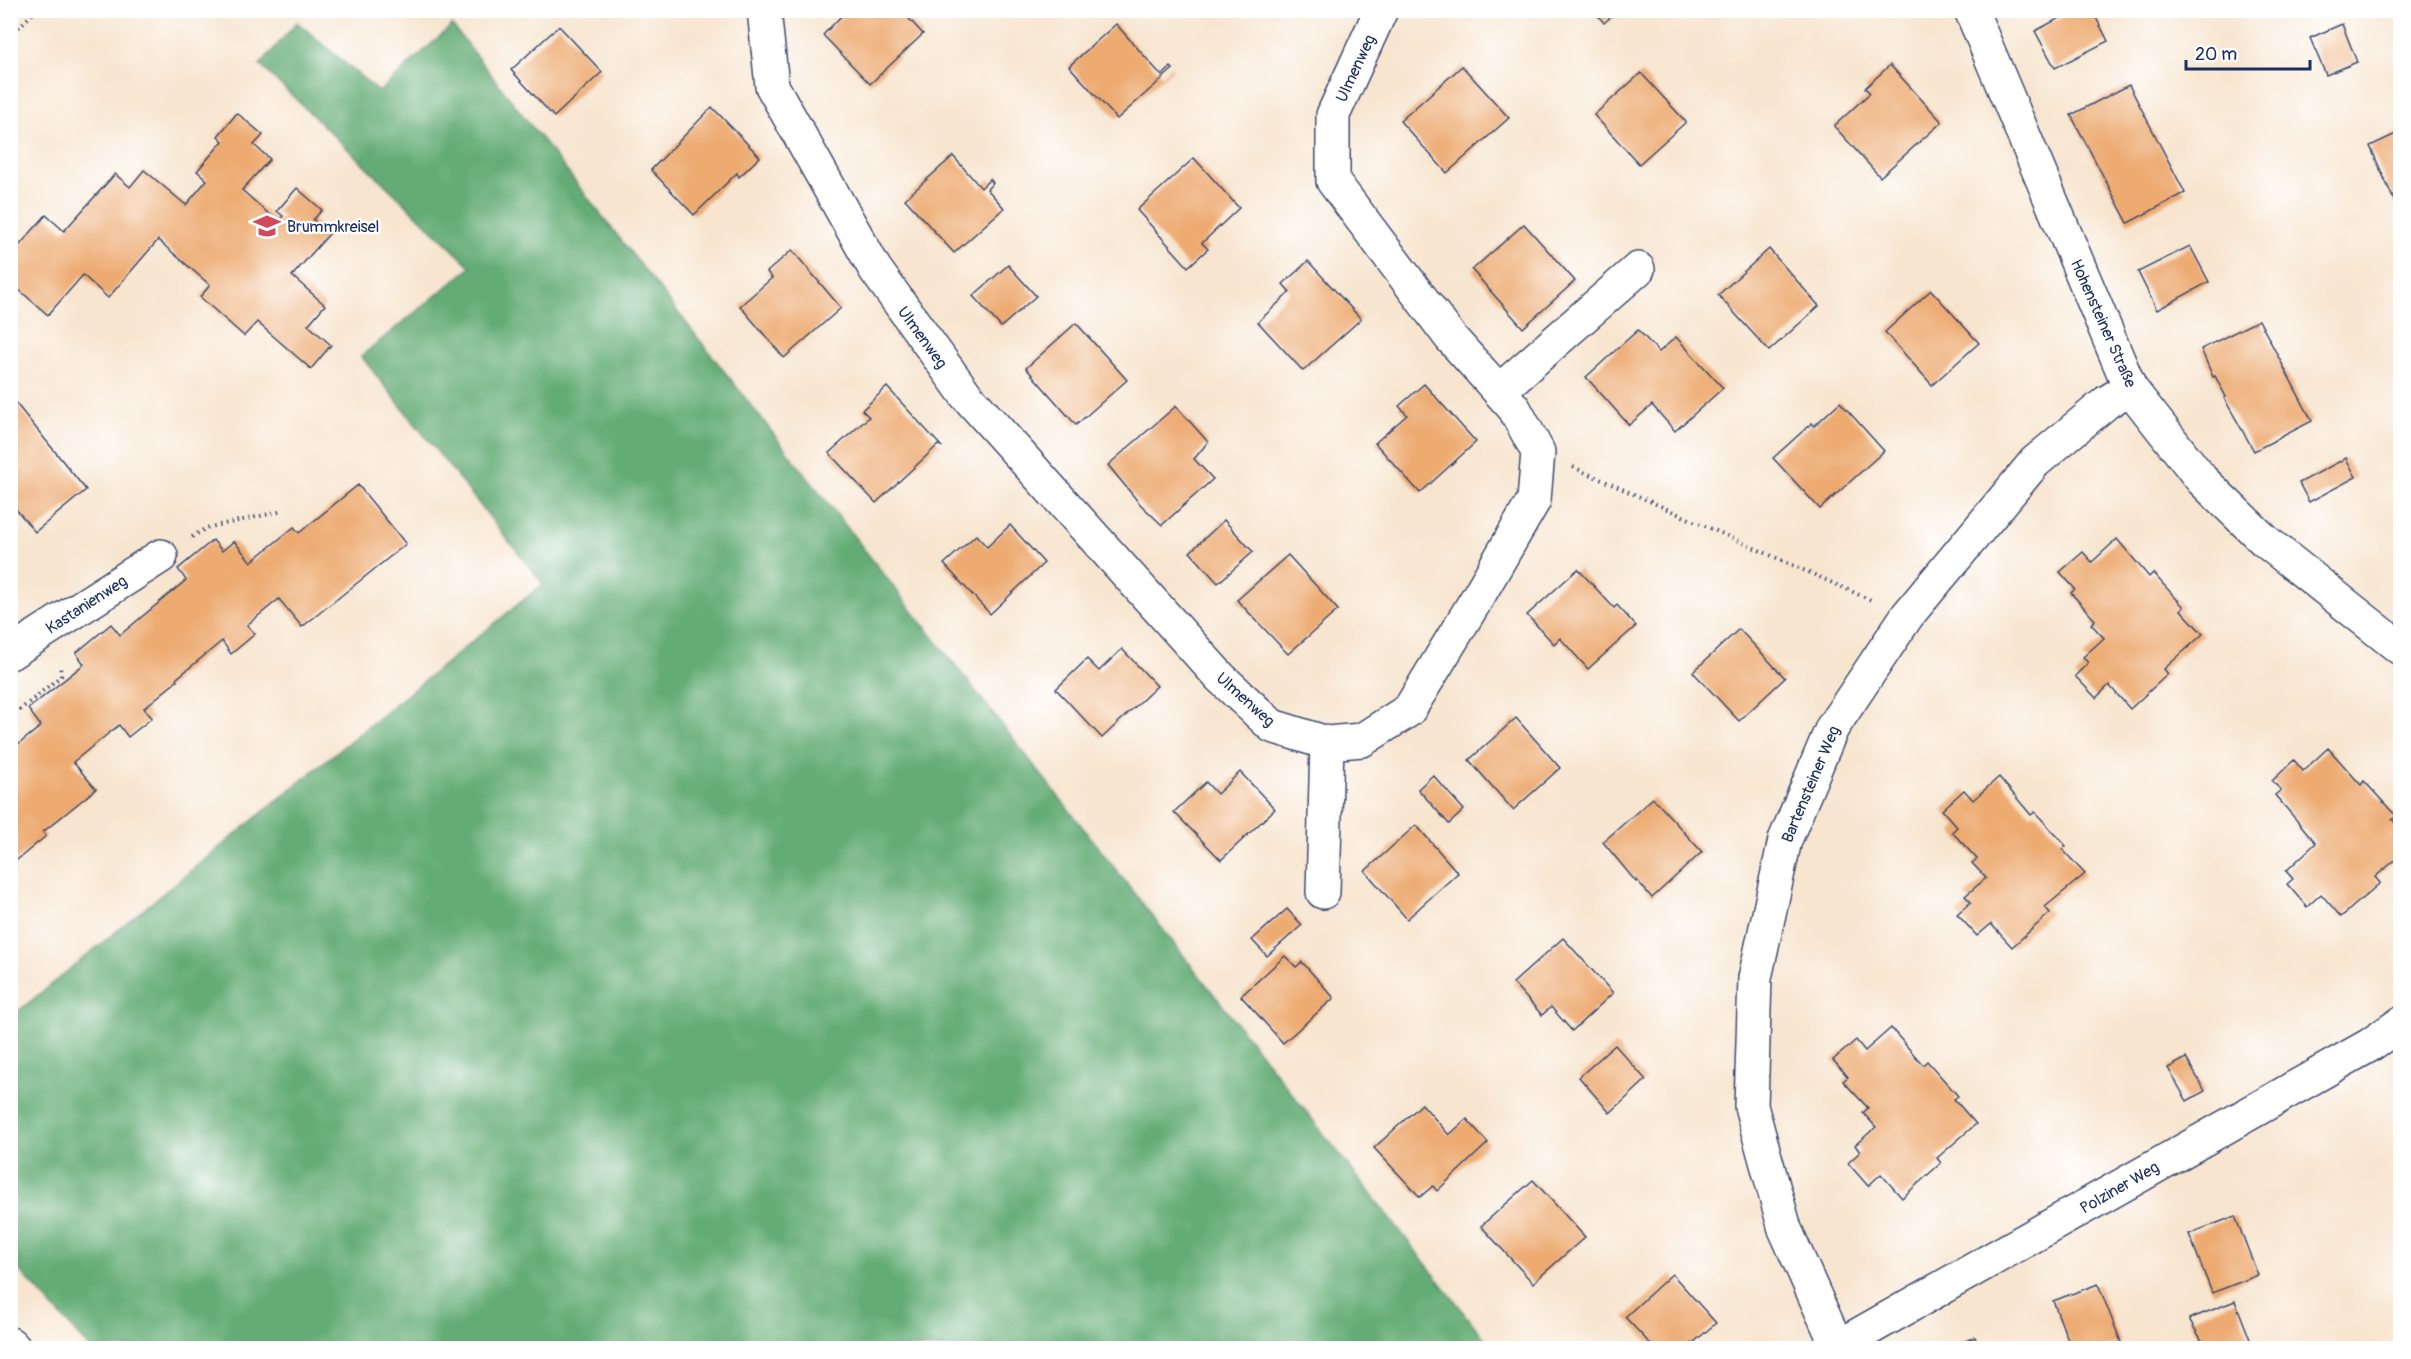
<svg xmlns="http://www.w3.org/2000/svg" width="2411" height="1359" font-family="Pangolin,sans-serif">
<style>
.forest{fill:#63ac74;stroke:#3f6e69;stroke-width:1.5}
.building{fill:#edab72}
.lines{fill:none;stroke-linecap:round;stroke-linejoin:round}
.minor-casing{stroke:#3c4a6f;stroke-width:36}
.path{stroke:#3c4a6f;stroke-width:4;stroke-dasharray:1.5 4.5;stroke-linecap:butt}
.minor{stroke:#fff;stroke-width:33}
.labels{text-anchor:middle;stroke-width:4.5;stroke-linejoin:round;paint-order:stroke}
.street-label{font-size:16px;fill:#1b2f5e;stroke:#fff}
.poi-label{font-size:16px;fill:#1b2f5e;stroke:#fff;text-anchor:start}
</style>
<rect width="100%" height="100%" fill="#fff"/>
<filter id="ink" filterUnits="userSpaceOnUse"><feTurbulence type="fractalNoise" baseFrequency=".0167" numOctaves="2"/><feDisplacementMap in="SourceGraphic" scale="12" xChannelSelector="R" yChannelSelector="G"/><feConvolveMatrix kernelMatrix="1 2 1 2 8 2 1 2 1" color-interpolation-filters="sRGB"/></filter>
<filter id="wash" filterUnits="userSpaceOnUse"><feTurbulence type="fractalNoise" baseFrequency=".008" numOctaves="4" result="noise"/><feDisplacementMap in="SourceGraphic" scale="24" xChannelSelector="R" yChannelSelector="G"/><feGaussianBlur stdDeviation="1.35" result="paint"/><feColorMatrix in="noise" values="0 0 0 0 0 0 0 0 0 0 0 0 0 0 0 0 0 1.4 0 .05"/><feComposite in="paint" operator="in"/></filter>
<g filter="url(#wash)">
<rect width="100%" height="100%" fill="#f7e5cf"/>
<!-- forest -->
<polygon class="forest" points="297,22 379,92 452,25 1492,1348 90,1348 11,1261 11,1017 543,584 361,356 471,267 260,65"/>
<g id="blocks">
<!-- building -->
<g class="building">
<polygon points="847,10 901,10 923,34 870,84 823,35"/>
<polygon points="1593,10 1619,10 1604,23"/>
<polygon points="2075,10 2092,10 2108,41 2055,68 2035,31"/>
<polygon points="1116,24 1162,76 1171,67 1173,69 1117,119 1069,66"/>
<polygon points="2342,24 2357,62 2326,75 2310,38"/>
<polygon points="559,26 602,72 554,117 511,70"/>
<polygon points="1890,65 1942,122 1880,177 1834,126 1870,93 1865,88"/>
<polygon points="1462,66 1509,118 1447,173 1400,121"/>
<polygon points="1641,73 1686,122 1639,164 1594,115"/>
<polygon points="2129,85 2185,193 2128,223 2071,115"/>
<polygon points="712,107 760,157 739,177 737,173 694,215 651,170"/>
<polygon points="237,113 263,135 254,145 270,159 242,190 278,222 283,216 277,211 297,188 322,210 313,220 329,234 292,276 325,305 308,325 331,345 311,369 257,322 244,336 200,297 210,285 158,240 108,298 83,275 48,315 10,282 17,274 10,268 10,256 46,215 64,231 115,174 130,187 144,170 186,205 207,180 197,171 223,141 218,136"/>
<polygon points="2400,132 2400,214 2370,146"/>
<polygon points="953,156 981,188 990,179 993,183 987,189 1004,208 954,253 905,199"/>
<polygon points="1194,158 1239,208 1202,243 1208,249 1188,267 1137,210"/>
<polygon points="1524,224 1575,281 1523,328 1472,270"/>
<polygon points="2190,246 2209,282 2157,310 2138,272"/>
<polygon points="1769,249 1819,306 1769,351 1718,295"/>
<polygon points="792,250 841,308 784,358 740,306 772,278 767,272"/>
<polygon points="1308,261 1361,319 1303,371 1258,322 1290,292 1283,284"/>
<polygon points="1008,265 1036,296 1001,327 973,296"/>
<polygon points="1931,290 1979,343 1932,385 1885,332"/>
<polygon points="2259,320 2312,421 2254,451 2224,398 2226,397 2215,376 2213,377 2201,349"/>
<polygon points="1076,323 1127,380 1076,425 1026,368"/>
<polygon points="1638,330 1659,352 1676,337 1723,388 1675,431 1652,405 1629,425 1586,377"/>
<polygon points="1424,384 1476,442 1420,493 1375,443 1407,415 1399,406"/>
<polygon points="887,387 941,446 938,445 876,503 829,453 869,417 862,410"/>
<polygon points="10,396 86,490 35,532 10,502"/>
<polygon points="1840,402 1884,451 1820,509 1773,458 1812,423 1814,426"/>
<polygon points="1176,406 1208,442 1194,459 1213,479 1162,525 1140,504 1108,465"/>
<polygon points="2346,458 2356,477 2309,502 2299,483"/>
<polygon points="358,485 406,544 302,627 279,599 247,625 255,634 231,654 222,641 176,679 177,681 144,708 152,718 128,737 119,725 73,762 96,789 43,832 46,836 11,865 15,871 10,875 10,751 41,726 28,709 84,664 76,653 111,624 120,635 186,580 178,569 213,540 222,551 234,541 251,562 294,527 299,533"/>
<polygon points="1224,520 1253,552 1218,583 1190,552"/>
<polygon points="1010,525 1044,563 990,614 944,564 976,535 987,547"/>
<polygon points="2117,539 2149,577 2153,573 2184,607 2181,610 2203,634 2164,669 2168,674 2130,709 2109,685 2096,698 2075,676 2088,663 2083,657 2104,638 2091,624 2095,620 2071,593 2075,589 2060,572 2083,552 2092,562"/>
<polygon points="1288,555 1338,610 1288,654 1237,600"/>
<polygon points="1578,569 1614,608 1617,605 1636,626 1588,669 1560,638 1554,644 1527,615"/>
<polygon points="1739,629 1785,678 1739,721 1693,672"/>
<polygon points="1122,649 1157,686 1102,738 1056,689 1087,659 1099,671"/>
<polygon points="1516,718 1560,768 1513,810 1469,760"/>
<polygon points="2328,748 2361,785 2364,781 2396,816 2392,819 2400,828 2400,856 2375,877 2380,883 2341,917 2321,894 2307,907 2287,884 2293,879 2286,871 2316,843 2275,795 2281,790 2272,781 2294,760 2303,771"/>
<polygon points="1240,772 1275,809 1221,860 1174,812 1206,782 1217,794"/>
<polygon points="1433,775 1464,810 1449,824 1418,789"/>
<polygon points="1999,777 2031,815 2035,812 2066,846 2062,849 2085,874 2045,907 2050,913 2012,947 1991,924 1977,936 1957,914 1971,902 1965,896 1986,878 1972,863 1977,859 1952,832 1957,827 1942,810 1964,790 1973,800"/>
<polygon points="1653,798 1702,852 1652,898 1637,880 1636,882 1603,842"/>
<polygon points="1416,825 1458,873 1407,919 1365,871"/>
<polygon points="1287,909 1302,925 1267,956 1252,940"/>
<polygon points="1563,938 1613,993 1572,1031 1551,1007 1542,1015 1513,983"/>
<polygon points="1285,956 1296,967 1302,962 1334,998 1283,1043 1241,996"/>
<polygon points="1891,1028 1923,1065 1927,1061 1958,1096 1954,1099 1976,1124 1937,1158 1941,1163 1902,1198 1881,1174 1868,1186 1848,1163 1860,1152 1855,1145 1876,1127 1863,1113 1868,1108 1843,1081 1848,1077 1833,1060 1856,1040 1865,1051"/>
<polygon points="1615,1045 1646,1080 1610,1113 1579,1077"/>
<polygon points="2186,1058 2205,1091 2187,1101 2168,1068"/>
<polygon points="1422,1104 1449,1135 1467,1119 1488,1143 1437,1191 1433,1186 1420,1197 1374,1148"/>
<polygon points="1533,1180 1585,1237 1533,1283 1481,1226"/>
<polygon points="2235,1216 2258,1275 2212,1293 2189,1234"/>
<polygon points="1672,1274 1716,1323 1687,1348 1654,1348 1625,1317"/>
<polygon points="2098,1284 2121,1342 2105,1348 2071,1348 2053,1301"/>
<polygon points="2235,1301 2253,1347 2234,1348 2232,1342 2216,1348 2206,1348 2189,1319"/>
<polygon points="1975,1337 1980,1348 1949,1348"/>
</g>
</g>
</g>
<g filter="url(#ink)">
<use href="#blocks" fill-opacity="0" stroke="#3c4a6f" stroke-width="1.5"/>
<g class="lines">
<defs>
<g id="minor">
<polyline points="764,10 772,86 875,269 966,395 1220,677 1272,726 1327,743 1362,740 1409,710 1476,600 1534,500 1538,452 1514,408 1451,338 1333,181 1333,115 1381,10"/>
<polyline points="1971,10 2130,388 2202,480 2264,540 2400,648"/>
<polyline points="1499,391 1638,269"/>
<polyline points="10,653 161,556"/>
<polyline points="1323,892 1327,743"/>
<polyline points="10,1344 14,1348"/>
<polyline points="1837,1347 2370,1045 2400,1024"/>
<polyline points="1838,1348 1785,1229 1751,1106 1755,978 1785,840 1832,728 1907,616 2035,462 2107,402 2130,388"/>
</g>
</defs>
<!-- minor casing -->
<use href="#minor" class="minor-casing"/>
<!-- path -->
<g class="path">
<polyline points="10,36 36,10"/>
<polyline points="1573,467 1873,601"/>
<polyline points="192,537 206,528 283,511"/>
<polyline points="10,718 61,676 60,665"/>
</g>
<!-- minor -->
<use href="#minor" class="minor"/>
</g>
</g>
<!-- icons -->
<defs>
<symbol id="school-bare" viewBox="-9 -9 18 18"><path d="M0-5L7-2L0 1L-7-2ZM-4 1L0 2.5L4 1V4Q0 6-4 4Z" fill="#d1495b" stroke="#fff" stroke-width="2.5" paint-order="stroke"/></symbol>
</defs>
<g fill-rule="evenodd">
<use href="#school-bare" x="248" y="207" width="38" height="38"/>
</g>
<g class="labels">
<!-- street labels -->
<g class="street-label">
<text transform="translate(1355 68) rotate(-65)" y="6">Ulmenweg</text>
<text transform="translate(2104 323) rotate(66)" y="6">Hohensteiner Straße</text>
<text transform="translate(923 337) rotate(54)" y="6">Ulmenweg</text>
<text transform="translate(86 604) rotate(-33)" y="6">Kastanienweg</text>
<text transform="translate(1246 699) rotate(42)" y="6">Ulmenweg</text>
<text transform="translate(1810 784) rotate(-67)" y="6">Bartensteiner Weg</text>
<text transform="translate(2119 1187) rotate(-30)" y="6">Polziner Weg</text>
</g>
<!-- poi labels -->
<g class="poi-label">
<text x="287" y="232">Brummkreisel</text>
</g>
</g>
<!-- margin -->
<rect width="2411" height="1359" fill="none" stroke="#fff" stroke-width="36"/>
<!-- scale -->
<path d="M2186 60v9h124v-9" fill="none" stroke="#1b2f5e" stroke-width="3"/>
<text x="2195" y="60" font-size="18" fill="#1b2f5e" stroke="#ffffff" stroke-width="4.5" paint-order="stroke">20 m</text>
</svg>
